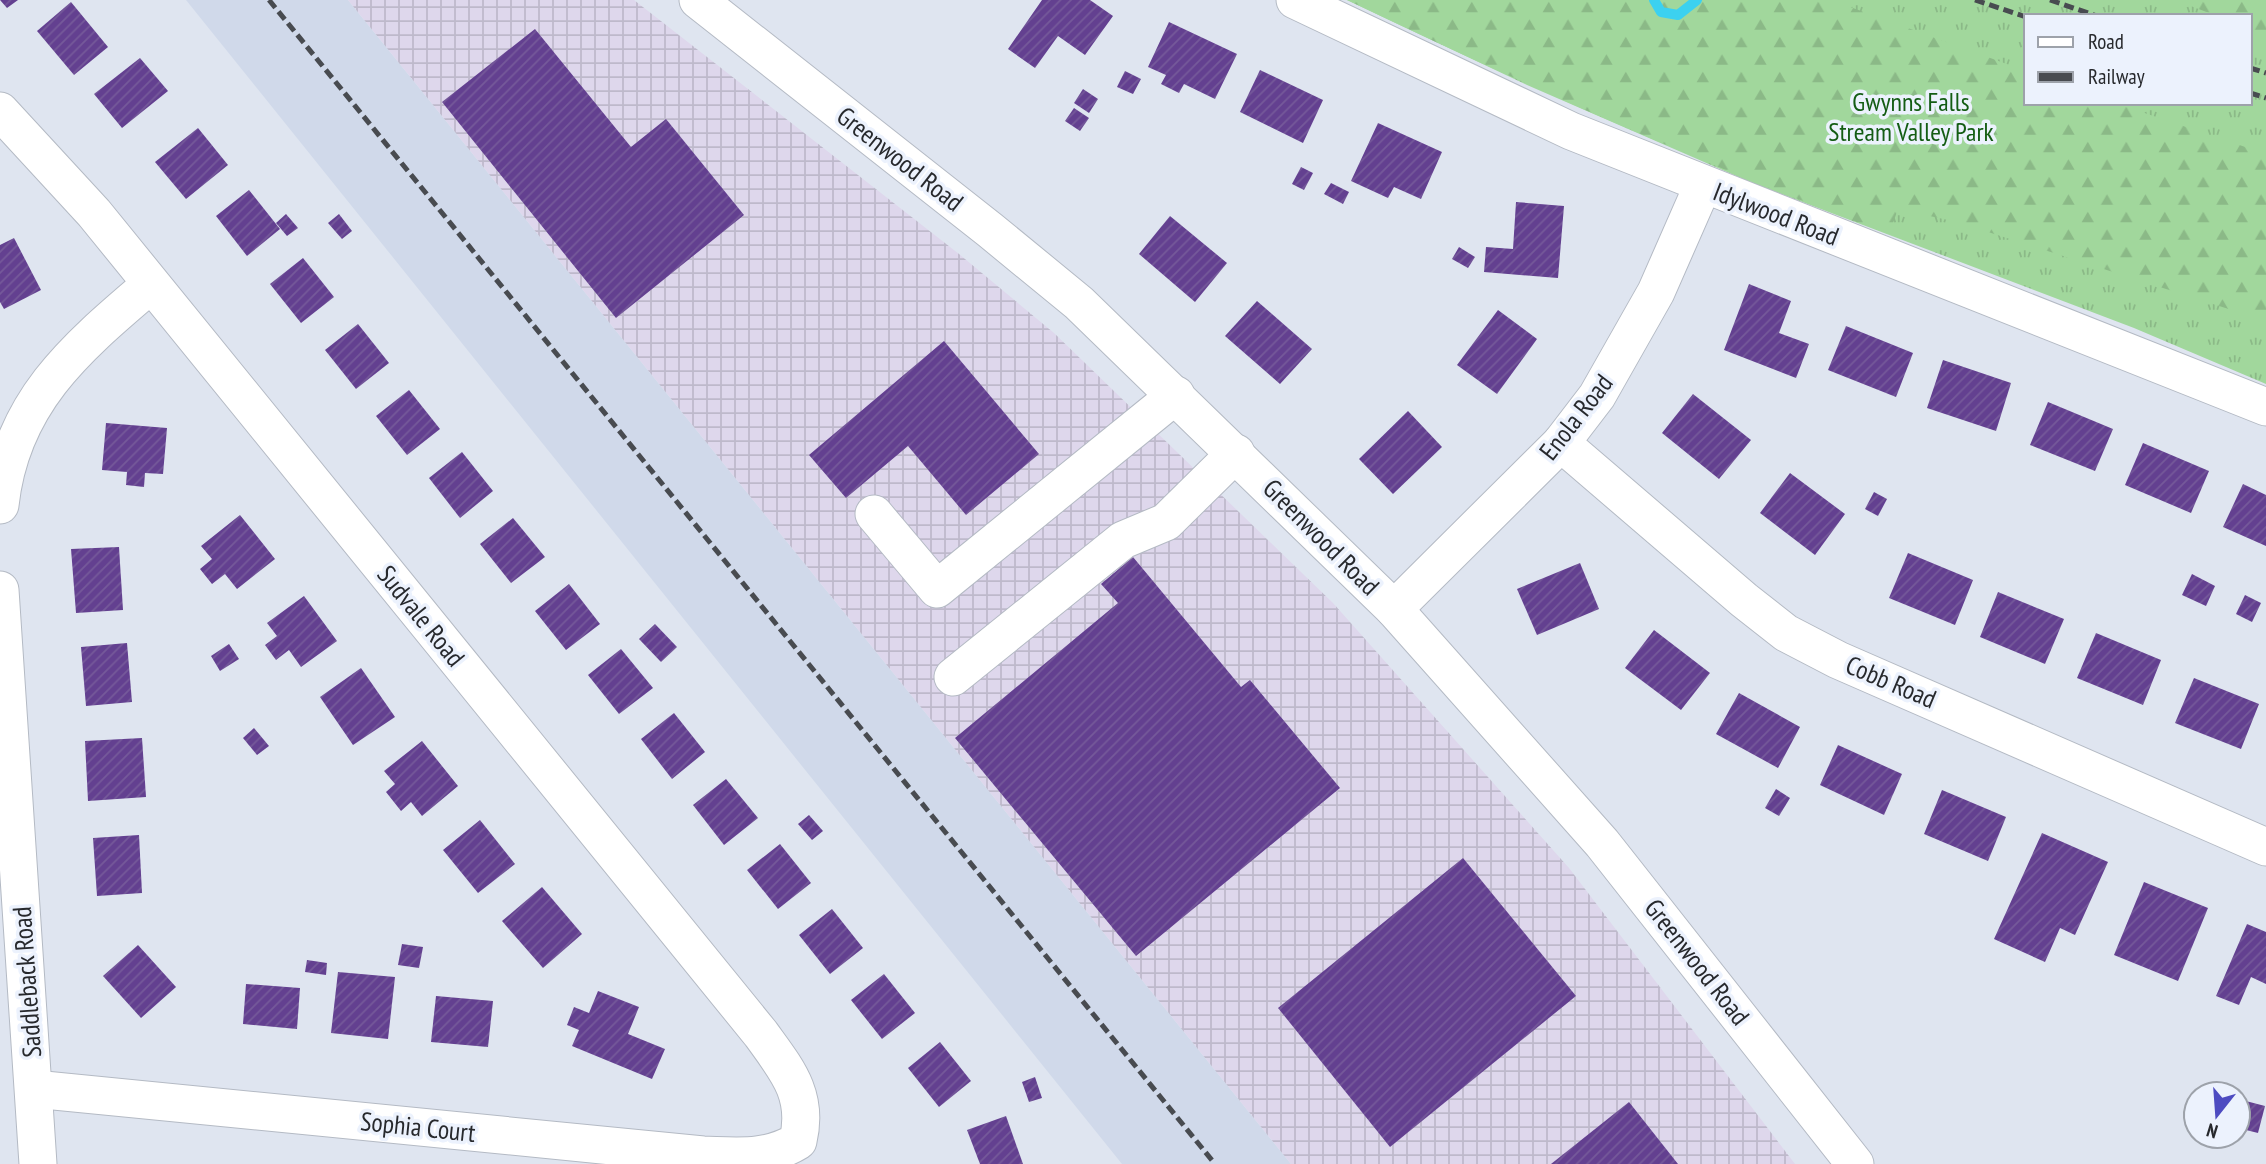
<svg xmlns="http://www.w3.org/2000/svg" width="2266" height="1164" font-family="'PT Sans Narrow',sans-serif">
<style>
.built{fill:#d0d9ea}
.industrial{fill:url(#industrial-grid)}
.grass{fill:url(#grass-tufts);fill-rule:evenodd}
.forest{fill:url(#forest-firs)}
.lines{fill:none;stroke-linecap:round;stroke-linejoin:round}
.stream{stroke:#3cd1f0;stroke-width:10}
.building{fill:url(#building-hatch)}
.minor-casing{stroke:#b4bac4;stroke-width:39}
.minor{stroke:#fff;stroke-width:37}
.rail{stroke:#484b50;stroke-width:5;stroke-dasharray:10 5;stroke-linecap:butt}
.labels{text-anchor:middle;stroke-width:7;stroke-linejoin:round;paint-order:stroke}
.park-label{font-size:26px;fill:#145d14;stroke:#ecf2fd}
.street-label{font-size:26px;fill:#27292d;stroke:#ecf2fd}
</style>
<defs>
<pattern id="industrial-grid" width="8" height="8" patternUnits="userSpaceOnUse" patternTransform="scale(1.75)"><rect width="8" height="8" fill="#ded7ec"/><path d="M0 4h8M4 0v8" fill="none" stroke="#beb9cb"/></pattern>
<pattern id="grass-tufts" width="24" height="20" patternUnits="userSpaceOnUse" patternTransform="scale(1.75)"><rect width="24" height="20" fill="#a1d79c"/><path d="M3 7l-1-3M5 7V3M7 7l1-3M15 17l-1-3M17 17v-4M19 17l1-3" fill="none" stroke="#8bb987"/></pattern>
<pattern id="forest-firs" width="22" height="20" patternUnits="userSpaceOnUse" patternTransform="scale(1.75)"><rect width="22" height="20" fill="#a1d79c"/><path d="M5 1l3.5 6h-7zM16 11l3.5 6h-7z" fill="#8bb987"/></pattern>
<pattern id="building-hatch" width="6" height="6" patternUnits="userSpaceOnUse" patternTransform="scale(1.75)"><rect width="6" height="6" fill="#634090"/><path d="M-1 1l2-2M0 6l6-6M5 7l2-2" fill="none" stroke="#75599a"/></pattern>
</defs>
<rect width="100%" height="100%" fill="#dfe5f0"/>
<!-- built -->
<polygon class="built" points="186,0 348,0 1291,1164 1122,1164"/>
<!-- industrial -->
<polygon class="industrial" points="348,0 634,0 959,254 1054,333 1333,603 1569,868 1795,1164 1291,1164"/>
<!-- grass -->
<path class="grass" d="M1347 0H2266V384L2134 328 1750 182 1527 85ZM2026 16H2250V103H2026Z"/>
<!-- forest -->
<g class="forest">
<path d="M1347 0H1831L2026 71V103H2115L2266 154V321L1957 222 1898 209 1889 234C1704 165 1525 85 1347 0Z"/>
<polygon points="2175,0 2266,0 2266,34 2250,28 2250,16 2217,16"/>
</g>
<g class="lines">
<!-- stream -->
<polyline class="stream" points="1654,0 1661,12 1678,15 1697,0"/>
</g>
<!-- building -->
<g class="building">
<polygon points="0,0 18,0 7,8"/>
<polygon points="1042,0 1090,0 1113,16 1085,55 1058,36 1035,68 1008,49"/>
<polygon points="71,2 108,47 74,75 37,31"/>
<polygon points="1169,22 1237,54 1215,99 1184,84 1179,93 1161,84 1166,75 1148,67"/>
<polygon points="535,29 631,147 666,119 744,215 616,318 442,102"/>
<polygon points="140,58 168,91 122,128 94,94"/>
<polygon points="1260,70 1323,100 1303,143 1240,112"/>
<polygon points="1125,71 1141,79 1133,94 1117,87"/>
<polygon points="1083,89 1098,99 1089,113 1074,103"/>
<polygon points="1074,108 1089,118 1080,131 1065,121"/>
<polygon points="1378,123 1442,152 1421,199 1394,187 1388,198 1351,181"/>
<polygon points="198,128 228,165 186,199 155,162"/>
<polygon points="1301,167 1313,173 1304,190 1292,184"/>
<polygon points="1331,183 1349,192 1343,204 1324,194"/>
<polygon points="249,190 280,229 247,256 216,216"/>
<polygon points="1516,202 1564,206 1558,278 1484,272 1486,247 1513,249"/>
<polygon points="286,214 298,228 287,236 276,223"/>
<polygon points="339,214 352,231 342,239 328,223"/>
<polygon points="1170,216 1227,263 1195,302 1139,254"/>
<polygon points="14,238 41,290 4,309 0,302 0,245"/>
<polygon points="1459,247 1475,257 1468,268 1452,259"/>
<polygon points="303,258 334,297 301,323 270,284"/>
<polygon points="1749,284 1791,301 1779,333 1809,344 1796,378 1724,350"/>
<polygon points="1257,301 1312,349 1280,384 1225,336"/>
<polygon points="1498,310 1537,339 1497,394 1457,365"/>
<polygon points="358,324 389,363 356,389 325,350"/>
<polygon points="1846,326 1913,353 1896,397 1828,370"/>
<polygon points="944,341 1039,454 966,515 908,446 846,498 809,455"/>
<polygon points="1943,360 2011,383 1996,431 1927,408"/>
<polygon points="409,390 440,429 407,455 376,416"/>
<polygon points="1693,394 1751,440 1719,479 1662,433"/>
<polygon points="2048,402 2113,429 2095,471 2030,445"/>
<polygon points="1408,411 1442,447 1393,494 1359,459"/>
<polygon points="106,423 167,428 163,474 145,473 144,487 126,485 127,472 102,470"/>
<polygon points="2143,443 2209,471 2191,513 2125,485"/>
<polygon points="462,452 493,491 460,518 429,478"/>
<polygon points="1790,473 1845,514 1815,555 1760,513"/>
<polygon points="2243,484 2266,495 2266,546 2223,527"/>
<polygon points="1874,492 1887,499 1878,516 1865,509"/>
<polygon points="240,515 275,559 237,589 225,574 212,584 200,569 212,559 201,546"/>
<polygon points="513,518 545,557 511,583 480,544"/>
<polygon points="119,547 123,610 76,613 71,549"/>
<polygon points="1908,553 1973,580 1955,625 1889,598"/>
<polygon points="1133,557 1241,687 1250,680 1340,788 1136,956 955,738 1118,603 1101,584"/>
<polygon points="1580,563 1599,609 1537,635 1517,589"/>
<polygon points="2192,574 2215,586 2206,606 2182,595"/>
<polygon points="569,584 600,624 566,650 535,611"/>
<polygon points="1998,592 2064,619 2045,664 1980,637"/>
<polygon points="2245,595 2261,603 2252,622 2236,614"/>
<polygon points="304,596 337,641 301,667 289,650 276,660 265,645 277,636 267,623"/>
<polygon points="655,624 677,647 661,662 639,639"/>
<polygon points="1654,630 1710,673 1681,710 1625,668"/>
<polygon points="2096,633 2161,660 2143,705 2077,678"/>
<polygon points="127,643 132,702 86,706 81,647"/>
<polygon points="229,644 239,659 220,671 211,656"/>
<polygon points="621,649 653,688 619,714 588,675"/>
<polygon points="361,668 395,717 353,745 320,697"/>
<polygon points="2194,678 2259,704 2241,749 2175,723"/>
<polygon points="1739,693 1800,727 1778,768 1716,734"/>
<polygon points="674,713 705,752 672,779 641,739"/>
<polygon points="254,728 269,746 257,755 243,738"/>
<polygon points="142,738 146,797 88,801 85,741"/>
<polygon points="422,741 458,786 422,816 411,802 401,811 386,792 395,784 384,771"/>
<polygon points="1838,745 1902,774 1884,815 1820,785"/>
<polygon points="726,779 758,818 724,845 693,805"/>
<polygon points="1776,789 1790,798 1779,816 1765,808"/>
<polygon points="1942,790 2006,817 1988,861 1924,834"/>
<polygon points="809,815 823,831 812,840 798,824"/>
<polygon points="480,820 515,864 478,893 443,850"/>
<polygon points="2042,833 2108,862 2075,935 2060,928 2045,962 1994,939"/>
<polygon points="139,835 142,893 97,896 93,838"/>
<polygon points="780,844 811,883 778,909 747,870"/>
<polygon points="1463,858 1576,996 1390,1147 1278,1008"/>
<polygon points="2144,882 2208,908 2178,981 2114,955"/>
<polygon points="542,887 582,934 543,968 502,921"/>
<polygon points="832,909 863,948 830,974 799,935"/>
<polygon points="2247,924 2266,932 2266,984 2251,977 2239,1005 2216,996"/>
<polygon points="402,944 423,947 419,968 398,965"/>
<polygon points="138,945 176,987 141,1018 103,976"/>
<polygon points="307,960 327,963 326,975 305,972"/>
<polygon points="338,972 395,977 388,1039 331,1033"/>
<polygon points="884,974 915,1013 882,1039 851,1000"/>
<polygon points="246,984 300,988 297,1029 243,1024"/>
<polygon points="598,991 639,1007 628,1034 665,1049 652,1079 572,1046 579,1030 567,1025 574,1007 589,1013"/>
<polygon points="436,996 493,1001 488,1047 431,1042"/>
<polygon points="940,1042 971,1081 939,1107 908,1068"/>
<polygon points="1035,1077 1042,1098 1029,1102 1022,1082"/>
<polygon points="2242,1100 2265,1106 2258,1133 2238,1128"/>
<polygon points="1629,1102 1678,1164 1551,1164"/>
<polygon points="1006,1116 1023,1164 980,1164 967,1130"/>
</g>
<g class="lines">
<defs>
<g id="minor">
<polyline points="698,0 990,230 1079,303 1394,609 1602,843 1855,1164"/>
<polyline points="1295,0 1571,131 2266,407"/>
<path d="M0 111 94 213 761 1034C787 1070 809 1095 798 1141 767 1160 738 1156 703 1155L34 1089"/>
<polyline points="1561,443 1744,600 1786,633 1838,660 2266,847"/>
<path d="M0 505C11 402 76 348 150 285"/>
<polyline points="874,514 937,589 1176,395"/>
<polyline points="0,590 38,1164"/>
<polyline points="1394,609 1561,443 1597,396 1656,292 1703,185"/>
<polyline points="953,677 1123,540 1166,522 1236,453"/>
</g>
</defs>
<!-- minor casing -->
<use href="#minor" class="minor-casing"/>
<!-- minor -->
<use href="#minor" class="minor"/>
<!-- rail -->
<g class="rail">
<polyline points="269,0 1215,1164"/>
<polyline points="1975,0 2026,17"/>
<polyline points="2050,0 2097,16"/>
<polyline points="2250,68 2266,73"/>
<polyline points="2250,93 2266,98"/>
</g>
</g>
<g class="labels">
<!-- park labels -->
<g class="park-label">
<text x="1911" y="111">Gwynns Falls<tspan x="1911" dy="30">Stream Valley Park</tspan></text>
</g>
<!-- street labels -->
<g class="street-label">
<text transform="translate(900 159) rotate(38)" y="9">Greenwood Road</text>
<text transform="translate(1776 214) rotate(21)" y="9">Idylwood Road</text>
<text transform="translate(1576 417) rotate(-52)" y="9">Enola Road</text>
<text transform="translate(1321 537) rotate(45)" y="9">Greenwood Road</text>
<text transform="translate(421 616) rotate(51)" y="9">Sudvale Road</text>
<text transform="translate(1891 682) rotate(23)" y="9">Cobb Road</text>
<text transform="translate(1697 962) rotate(52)" y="9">Greenwood Road</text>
<text transform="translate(27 982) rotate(-94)" y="9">Saddleback Road</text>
<text transform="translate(418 1127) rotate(6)" y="9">Sophia Court</text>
</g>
</g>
<!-- legend -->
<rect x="2024" y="14" width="228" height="91" fill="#ecf2fd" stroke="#9da2aa" stroke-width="2"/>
<rect x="2038" y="37" width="35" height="10" fill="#ffffff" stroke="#9da2aa" stroke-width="2"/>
<text x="2088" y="49" font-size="21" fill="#27292d">Road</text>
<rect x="2038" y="72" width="35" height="10" fill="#484b50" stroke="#9da2aa" stroke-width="2"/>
<text x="2088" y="84" font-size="21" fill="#27292d">Railway</text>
<!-- north arrow -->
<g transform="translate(2217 1115) rotate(197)"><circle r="33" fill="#ecf2fd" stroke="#9da2aa" stroke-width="2"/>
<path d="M0-5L12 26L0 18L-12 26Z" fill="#4d4bc1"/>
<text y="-10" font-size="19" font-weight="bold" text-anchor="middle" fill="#27292d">N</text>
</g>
</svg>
